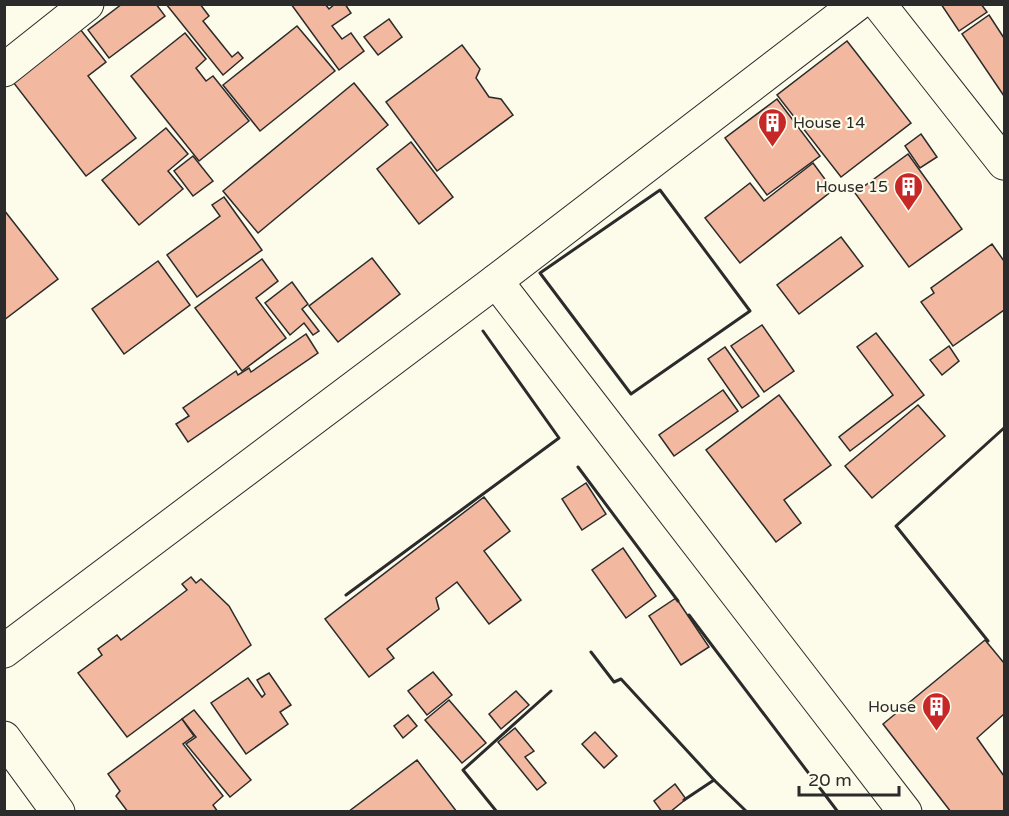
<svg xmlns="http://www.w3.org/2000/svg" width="1009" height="816" font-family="'Varela Round',sans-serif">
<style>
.building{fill:#f2b8a0;stroke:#2b2b2b;stroke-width:1.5}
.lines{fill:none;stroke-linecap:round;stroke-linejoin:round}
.minor-casing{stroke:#2b2b2b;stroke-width:35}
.major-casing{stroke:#2b2b2b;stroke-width:35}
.minor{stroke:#fdfbea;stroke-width:33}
.major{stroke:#fdfbea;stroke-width:33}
.wall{stroke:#2b2b2b;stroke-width:3}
.labels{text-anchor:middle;stroke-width:4.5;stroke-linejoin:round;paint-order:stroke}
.poi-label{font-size:16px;fill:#2b2b2b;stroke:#fdfbea;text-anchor:end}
</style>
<rect width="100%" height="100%" fill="#fdfbea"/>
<!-- building -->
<g class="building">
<polygon points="122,4 156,4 165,16 109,58 88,30"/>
<polygon points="166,4 200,4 209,16 203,21 232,57 238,52 243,58 223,75"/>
<polygon points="291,4 325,4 329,9 335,4 345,4 351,13 332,26 342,39 351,33 364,51 339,70"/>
<polygon points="941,4 981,4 987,12 959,31"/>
<polygon points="989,15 1004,38 1004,96 962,34"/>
<polygon points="389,19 402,37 378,55 364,37"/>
<polygon points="297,26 335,71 260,131 223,85"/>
<polygon points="80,29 106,62 88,76 136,138 86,176 13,82"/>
<polygon points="185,33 206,59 196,68 206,81 213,76 249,121 199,161 131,76"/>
<polygon points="847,41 911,123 841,177 777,95"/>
<polygon points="462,45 480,69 476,78 489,97 501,99 513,115 437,171 386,102"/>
<polygon points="354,83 388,125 258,233 223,191"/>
<polygon points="777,99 820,156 767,195 725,138"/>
<polygon points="166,128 188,154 168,171 183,189 139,225 102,180"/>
<polygon points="921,134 937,157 920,168 905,146"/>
<polygon points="411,142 453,197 419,224 377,169"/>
<polygon points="908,154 962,229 909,267 855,193"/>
<polygon points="193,156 213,181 193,196 174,171"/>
<polygon points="813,163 833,190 740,263 705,218 750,183 764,201"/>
<polygon points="224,197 262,250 197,297 167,255 220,216 212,205"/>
<polygon points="4,210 58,279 4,320"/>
<polygon points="841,237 863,266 799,314 777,285"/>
<polygon points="992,244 1004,261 1004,310 953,346 921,302 934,293 931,288"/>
<polygon points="372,258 400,294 338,342 309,306"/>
<polygon points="262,259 278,281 256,298 286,338 242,371 195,308"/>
<polygon points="158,261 190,305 124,354 92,309"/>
<polygon points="292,282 308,304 302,309 319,331 313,335 304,323 290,335 265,303"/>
<polygon points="762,325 794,371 764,392 731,346"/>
<polygon points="876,333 924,395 850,451 839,437 893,395 857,347"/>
<polygon points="306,334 318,353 188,442 176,424 189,416 183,408 236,371 238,375 249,368 251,372"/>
<polygon points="949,346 959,361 942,375 930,360"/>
<polygon points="725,347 759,396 742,408 708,359"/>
<polygon points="723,390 738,411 674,456 659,435"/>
<polygon points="779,395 831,465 784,500 801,523 776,542 706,450"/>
<polygon points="918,405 945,436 872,498 845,466"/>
<polygon points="586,483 606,514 582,530 562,499"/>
<polygon points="484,497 510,531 484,551 521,600 489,624 457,582 436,598 439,609 387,649 394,658 369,677 325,619"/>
<polygon points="623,548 656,596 626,618 592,570"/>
<polygon points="191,577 196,583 201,579 229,606 251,645 127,737 78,673 102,655 98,649 117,635 121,640 187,590 182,584"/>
<polygon points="676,598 709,647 681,665 649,616"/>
<polygon points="985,640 1004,663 1004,714 977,738 1004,776 1004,812 951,812 883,724"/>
<polygon points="433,672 452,695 427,715 408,691"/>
<polygon points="269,673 291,705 280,712 288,724 246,754 211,703 248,678 262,697 265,694 257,680"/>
<polygon points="516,691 529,705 501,729 489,714"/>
<polygon points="449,700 486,743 462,763 425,720"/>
<polygon points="194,710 251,780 230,797 186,744 196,737 182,719"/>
<polygon points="408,715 417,726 403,738 394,726"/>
<polygon points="182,719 194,736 183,744 223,796 213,805 218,812 128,812 116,796 120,791 108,774"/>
<polygon points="515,728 534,751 525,757 546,783 537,790 498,742"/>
<polygon points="595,732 617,756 604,768 582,744"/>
<polygon points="417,760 457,812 348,812"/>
<polygon points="675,784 686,799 670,812 662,812 654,801"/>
</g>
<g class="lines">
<defs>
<g id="minor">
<polyline points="879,4 1004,163"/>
<polyline points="4,70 87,4"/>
<polyline points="496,281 905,812"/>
<polyline points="4,651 496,281 857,4"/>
</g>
<polyline id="major" points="4,738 58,812"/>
</defs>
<!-- minor casing -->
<use href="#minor" class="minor-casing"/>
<!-- major casing -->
<use href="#major" class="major-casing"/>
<!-- minor -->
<use href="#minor" class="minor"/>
<!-- major -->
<use href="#major" class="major"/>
<!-- wall -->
<g class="wall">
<polygon points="660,190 750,311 631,394 540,273"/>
<polyline points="578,467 678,601"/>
<polyline points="346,595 559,438 483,331"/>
<polyline points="689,615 838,812"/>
<polyline points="988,641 896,526 1004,428"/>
<polyline points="591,652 614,682 621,679 714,780 684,800"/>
<polyline points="714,780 747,812"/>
<polyline points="497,812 463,770 551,691"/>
</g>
</g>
<!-- icons -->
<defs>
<symbol id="building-pin" viewBox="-11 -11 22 30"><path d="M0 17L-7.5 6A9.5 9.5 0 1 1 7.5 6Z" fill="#c62828" stroke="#fdfbea"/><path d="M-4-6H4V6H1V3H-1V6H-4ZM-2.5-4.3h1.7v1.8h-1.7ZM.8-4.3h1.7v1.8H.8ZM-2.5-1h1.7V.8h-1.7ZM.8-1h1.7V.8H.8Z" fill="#fff"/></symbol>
</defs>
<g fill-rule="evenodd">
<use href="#building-pin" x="756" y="106" width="33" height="45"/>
<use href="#building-pin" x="892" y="170" width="33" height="45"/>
<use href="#building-pin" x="920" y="690" width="33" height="45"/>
</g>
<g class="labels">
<!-- poi labels -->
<g class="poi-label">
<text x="793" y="128" text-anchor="start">House 14</text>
<text x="888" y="192">House 15</text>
<text x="916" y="712">House</text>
</g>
</g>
<!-- border -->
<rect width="1009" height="816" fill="none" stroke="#2b2b2b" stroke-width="12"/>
<!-- scale -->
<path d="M799 786v9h100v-9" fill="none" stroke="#2b2b2b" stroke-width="3"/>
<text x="808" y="786" font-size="18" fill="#2b2b2b" stroke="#fdfbea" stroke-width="4.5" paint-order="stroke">20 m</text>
</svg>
